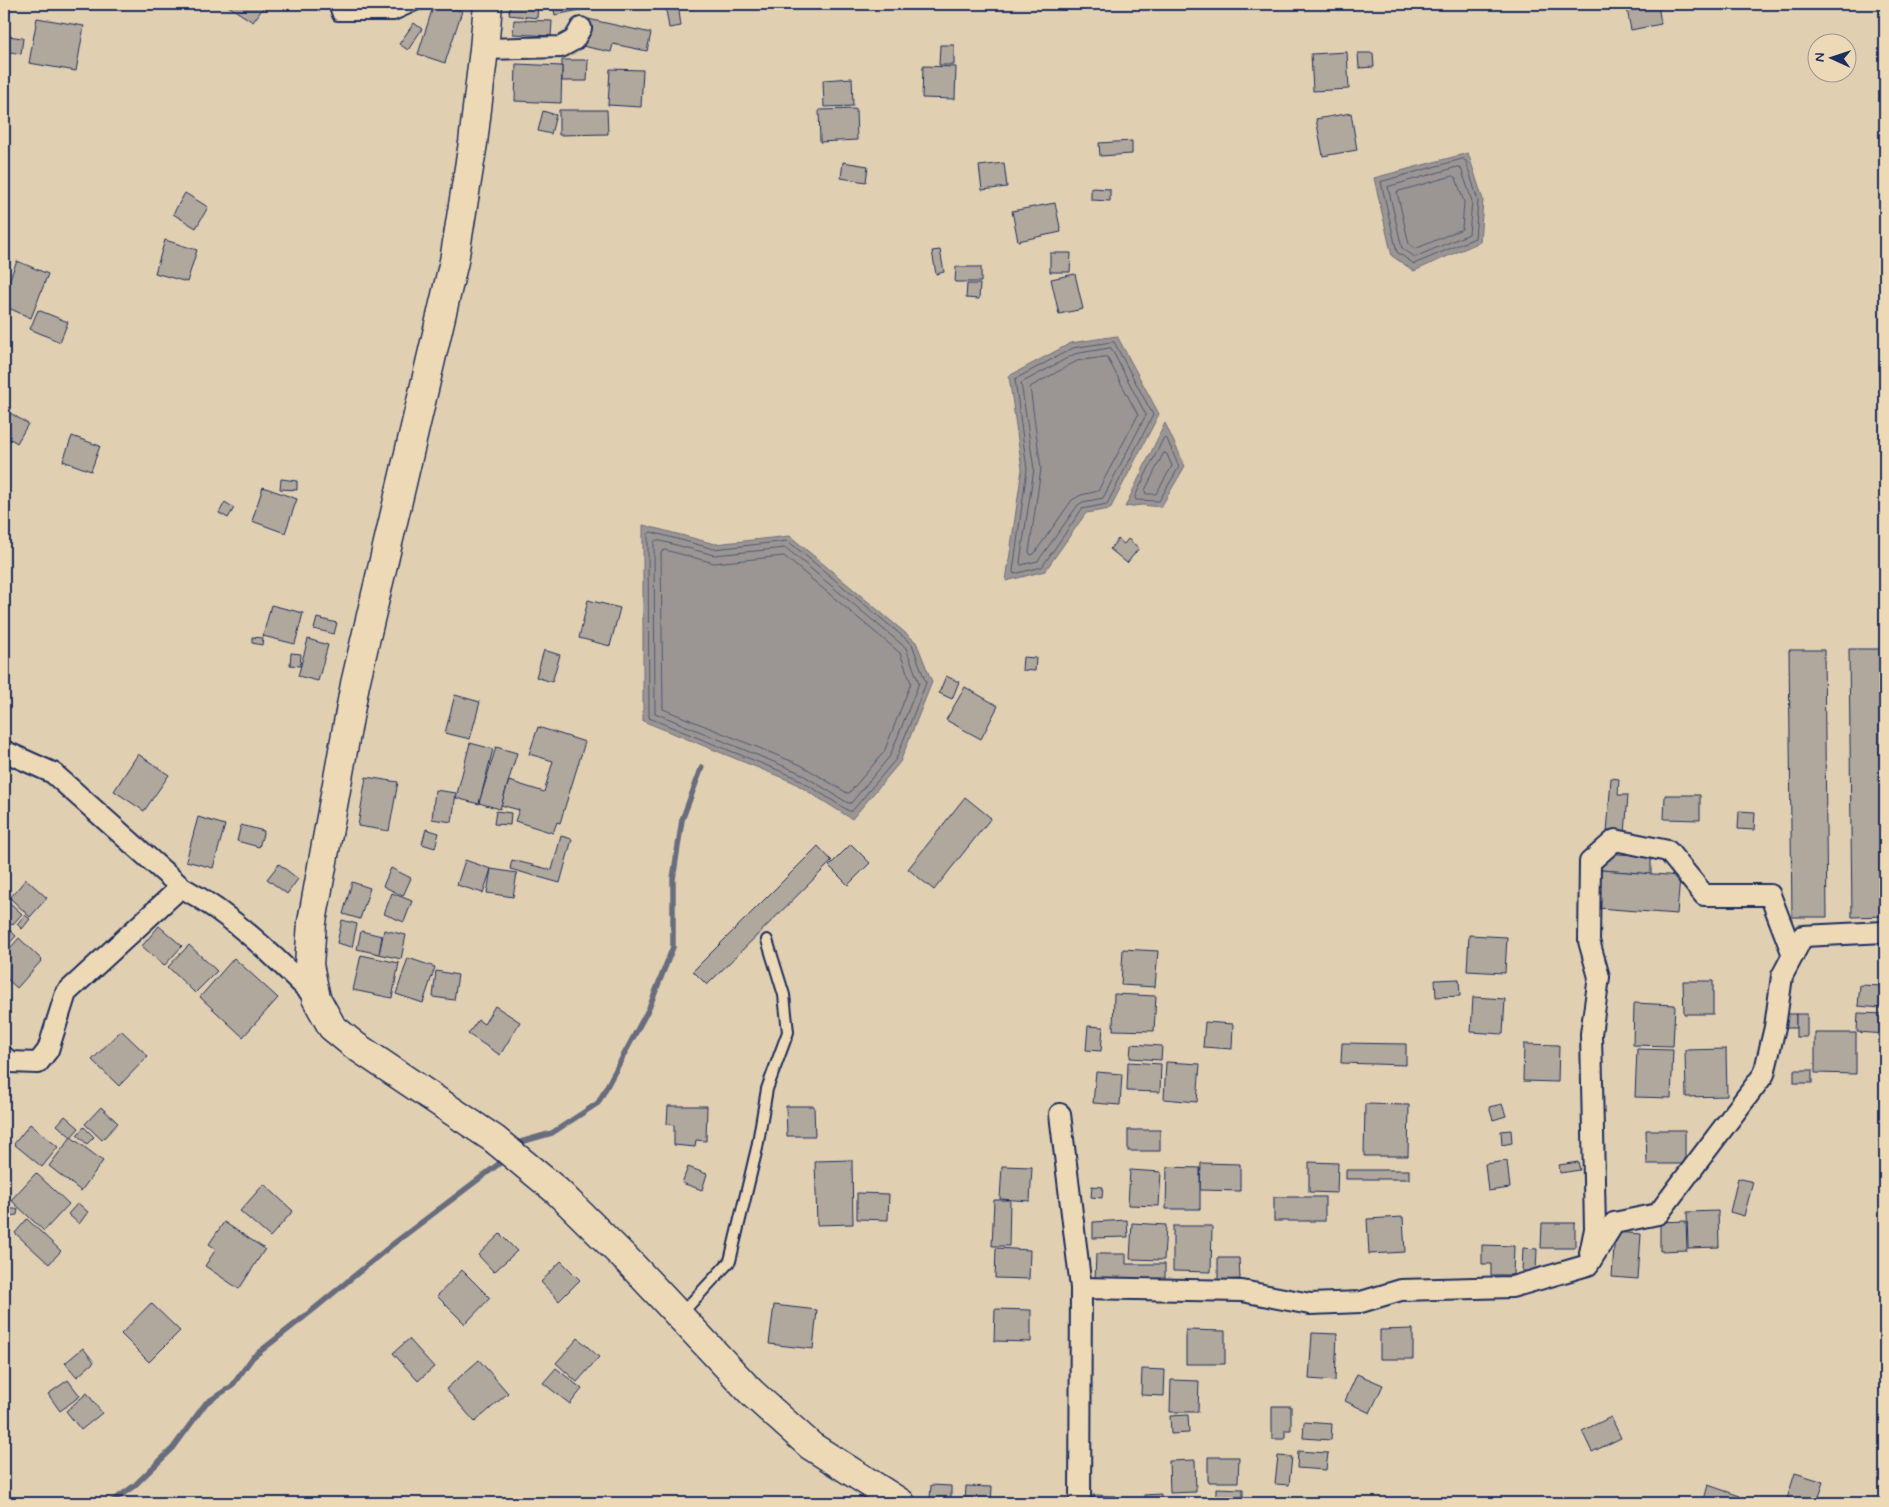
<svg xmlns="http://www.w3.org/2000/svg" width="1889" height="1507" font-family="Mynerve,sans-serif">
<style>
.water{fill:#9b9693;stroke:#686d7e}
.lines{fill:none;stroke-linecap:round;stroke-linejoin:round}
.shore{stroke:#4e5873;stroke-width:1}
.stream{stroke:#686d7e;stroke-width:5.5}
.building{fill:#b0a79d;stroke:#1b2f5e}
.lane-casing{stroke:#1b2f5e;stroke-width:14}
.street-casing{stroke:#1b2f5e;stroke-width:24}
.secondary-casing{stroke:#1b2f5e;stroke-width:31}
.lane{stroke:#eed9b7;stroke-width:10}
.street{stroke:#eed9b7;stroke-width:20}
.secondary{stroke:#eed9b7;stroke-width:28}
</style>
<rect width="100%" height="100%" fill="#e1cfb2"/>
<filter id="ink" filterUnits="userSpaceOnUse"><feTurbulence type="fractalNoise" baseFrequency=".02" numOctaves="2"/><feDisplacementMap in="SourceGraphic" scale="10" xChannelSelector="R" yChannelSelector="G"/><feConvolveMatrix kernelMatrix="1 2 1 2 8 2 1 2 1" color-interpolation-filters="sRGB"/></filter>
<g filter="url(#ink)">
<!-- water -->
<g class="water">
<polygon points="1468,153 1483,200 1480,242 1414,271 1392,256 1374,178"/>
<polygon points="1117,336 1159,414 1110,509 1086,513 1045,571 1006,581 1022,469 1009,376 1071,343"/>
<polygon points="1165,423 1185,466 1161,507 1142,505 1125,507"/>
<polygon points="643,525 715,544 790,536 916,642 932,682 900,762 852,819 793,782 643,721"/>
</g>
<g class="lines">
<!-- shore -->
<g class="shore">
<polygon points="1463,159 1466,161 1478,201 1475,238 1414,264 1397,252 1381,182"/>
<polygon points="1458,167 1461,168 1472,201 1469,234 1415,257 1402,248 1388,187"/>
<polygon points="1453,176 1456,178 1464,202 1462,229 1415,249 1409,244 1397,192"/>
<polygon points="1114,342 1153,415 1107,504 1082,509 1042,567 1014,574 1013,571 1027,469 1015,379 1073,348"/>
<polygon points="1111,348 1146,415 1103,498 1083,502 1078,505 1038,561 1021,565 1020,562 1034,469 1021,383 1075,354"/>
<polygon points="1107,357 1138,415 1098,491 1081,495 1072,500 1034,554 1031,555 1029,552 1041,469 1030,387 1077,361"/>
<polygon points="1164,438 1167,439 1179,467 1159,501 1136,500 1135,497"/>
<polygon points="1164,453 1167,454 1172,466 1156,494 1146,494 1145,491"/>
<polygon points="651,532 714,549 788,541 912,644 926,683 896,759 852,811 849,811 795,777 649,718 648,535"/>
<polygon points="657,540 714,555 786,548 906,648 919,683 890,756 851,803 848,803 798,772 655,713 654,543"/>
<polygon points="665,550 714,563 784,556 900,653 911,683 884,752 849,793 847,793 801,765 663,709 661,553"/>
</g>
<!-- stream -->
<g class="stream">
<polyline points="515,1146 517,1143 552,1133 598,1103 649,1008 673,947 673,879 682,820 702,767"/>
<polyline points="110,1503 134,1486 173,1448 206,1403 232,1386 253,1357 314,1309 393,1244 500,1163 506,1157"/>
</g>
</g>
<!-- building -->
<g class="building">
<polygon points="225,4 266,4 253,22"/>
<polygon points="434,4 462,11 445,63 418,54"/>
<polygon points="510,4 538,4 537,18 509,15"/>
<polygon points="553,4 609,4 555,15"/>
<polygon points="665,4 678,4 681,26 669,28"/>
<polygon points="1626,4 1658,4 1661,24 1631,30"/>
<polygon points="37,18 84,26 76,71 29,63"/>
<polygon points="588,19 651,33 647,51 613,44 611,52 582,46"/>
<polygon points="514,20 552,21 551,36 513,34"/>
<polygon points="414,23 422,29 408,50 399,44"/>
<polygon points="7,36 23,38 21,54 5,51"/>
<polygon points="940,45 954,45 954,65 939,65"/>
<polygon points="1347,52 1349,89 1313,91 1311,54"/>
<polygon points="1358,53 1373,53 1374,67 1359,68"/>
<polygon points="562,60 588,60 587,81 562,81"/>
<polygon points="516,64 562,66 561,103 515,101"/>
<polygon points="923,66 956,67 955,99 922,98"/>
<polygon points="610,69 643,70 641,107 608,105"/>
<polygon points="852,78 853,106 824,107 823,80"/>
<polygon points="856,109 857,140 820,142 819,110"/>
<polygon points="559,110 607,110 608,134 559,135"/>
<polygon points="543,111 556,115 551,134 538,131"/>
<polygon points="1351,113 1357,150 1323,156 1316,119"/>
<polygon points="1132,141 1132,154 1100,156 1099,143"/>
<polygon points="843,162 868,166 866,182 841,178"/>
<polygon points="1004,163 1007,187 982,190 979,166"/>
<polygon points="1091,188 1110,189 1110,201 1091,200"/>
<polygon points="185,193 208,207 196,228 173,214"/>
<polygon points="1055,203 1061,232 1018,241 1012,211"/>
<polygon points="165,240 197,250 187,282 155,273"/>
<polygon points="940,250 944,272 936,274 932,251"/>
<polygon points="1050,253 1071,253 1070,272 1050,272"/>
<polygon points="17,261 48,274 31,318 4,306 4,293"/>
<polygon points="956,267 981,267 981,282 955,282"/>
<polygon points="1075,274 1083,309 1059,314 1051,279"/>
<polygon points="967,284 980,284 979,299 966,298"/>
<polygon points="38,310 68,322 60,342 30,329"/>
<polygon points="4,409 28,424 17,443 4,435"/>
<polygon points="72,436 100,446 91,471 63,461"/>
<polygon points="281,479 297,481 297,490 280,489"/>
<polygon points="263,487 297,499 285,533 252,521"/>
<polygon points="225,502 234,508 228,518 219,513"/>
<polygon points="4,527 8,528 6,550 4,550"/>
<polygon points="1118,539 1124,544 1128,539 1139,548 1127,563 1110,549"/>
<polygon points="588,600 620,608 610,646 579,638"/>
<polygon points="271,605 303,613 295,644 263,636"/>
<polygon points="317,618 337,623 334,634 314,629"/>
<polygon points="252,637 263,638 262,645 252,643"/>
<polygon points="308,639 328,645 318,681 298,676"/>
<polygon points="1849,649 1882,649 1885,916 1852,917"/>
<polygon points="544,650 560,655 552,682 536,677"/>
<polygon points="1789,650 1824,650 1827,917 1792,917"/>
<polygon points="291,653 301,654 300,666 290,665"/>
<polygon points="1023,657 1036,658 1035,671 1022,670"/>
<polygon points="946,676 959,682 952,699 939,693"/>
<polygon points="965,687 998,706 981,739 946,720"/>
<polygon points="455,695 480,702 470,739 445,733"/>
<polygon points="538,727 585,742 560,823 557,822 553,833 515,821 519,810 501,805 509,781 544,792 553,761 529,754"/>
<polygon points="470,743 493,749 479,804 456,798"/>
<polygon points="496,747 517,753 500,809 479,803"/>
<polygon points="138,754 169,775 144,811 114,791"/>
<polygon points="366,777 398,782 389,831 358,826"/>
<polygon points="1611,778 1619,779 1618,795 1628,795 1625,834 1607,833"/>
<polygon points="435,790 456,793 452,822 432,819"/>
<polygon points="1665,795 1700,795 1700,820 1664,819"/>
<polygon points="965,797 991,818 934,890 908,869"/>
<polygon points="496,811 511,813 510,825 494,824"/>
<polygon points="1739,811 1755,812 1754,830 1738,829"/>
<polygon points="198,817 225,825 213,868 186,861"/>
<polygon points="241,825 264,831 259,847 237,841"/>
<polygon points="426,829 439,833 435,848 422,844"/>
<polygon points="561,836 572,839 560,883 510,869 512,860 552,870"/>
<polygon points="851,844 870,863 848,885 829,866"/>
<polygon points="818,846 832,861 707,985 693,971"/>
<polygon points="1603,853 1651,856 1651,874 1601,870"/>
<polygon points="465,860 491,869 483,893 457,885"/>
<polygon points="279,864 298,879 287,894 267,879"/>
<polygon points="391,868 411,878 403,896 383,886"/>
<polygon points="491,869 517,873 513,897 487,893"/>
<polygon points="1601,870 1680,876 1677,914 1598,908"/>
<polygon points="26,879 47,898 30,917 10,898"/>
<polygon points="352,882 370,888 360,919 343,914"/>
<polygon points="392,893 412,901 404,922 384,914"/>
<polygon points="9,902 22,914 12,925 4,918 4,908"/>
<polygon points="25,915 30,919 22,929 17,924"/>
<polygon points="342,920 357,924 352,947 337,943"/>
<polygon points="4,925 16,936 4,949"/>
<polygon points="159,926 182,946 164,966 142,946"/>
<polygon points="384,930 406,935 401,959 379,954"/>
<polygon points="361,931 382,936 379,954 357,949"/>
<polygon points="1469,935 1507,937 1505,973 1467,971"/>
<polygon points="19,938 42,960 17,988 4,976 4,955"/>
<polygon points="189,945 217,971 195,993 168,967"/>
<polygon points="1123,949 1158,951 1155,987 1121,985"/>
<polygon points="361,955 399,963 392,998 353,990"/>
<polygon points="234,958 278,998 243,1037 200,997"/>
<polygon points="408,958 435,967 423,1003 396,994"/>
<polygon points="436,971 458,975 454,1000 433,997"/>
<polygon points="1459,979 1460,996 1436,997 1435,980"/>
<polygon points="1683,981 1713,981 1713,1014 1684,1014"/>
<polygon points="1860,985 1883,986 1881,1008 1858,1006"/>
<polygon points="1114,994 1156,996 1154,1031 1113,1030"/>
<polygon points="1473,997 1505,999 1503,1034 1471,1032"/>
<polygon points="1634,1003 1675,1005 1673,1046 1633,1045"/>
<polygon points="495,1006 520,1022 500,1055 468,1034 478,1020 484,1024"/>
<polygon points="1858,1013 1885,1014 1885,1034 1857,1032"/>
<rect x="1786" y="1014" width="10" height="14"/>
<rect x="1796" y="1014" width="11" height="23"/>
<polygon points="1205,1022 1233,1024 1232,1049 1203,1047"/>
<polygon points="1088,1026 1103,1027 1101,1051 1086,1050"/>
<polygon points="121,1030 148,1056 119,1086 92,1060"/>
<polygon points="1815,1033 1856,1033 1856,1074 1815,1073"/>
<polygon points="1342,1043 1406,1044 1406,1065 1341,1063"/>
<polygon points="1131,1044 1162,1046 1161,1060 1130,1058"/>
<polygon points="1524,1044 1559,1045 1558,1082 1523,1081"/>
<polygon points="1637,1049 1673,1050 1671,1098 1635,1097"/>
<polygon points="1726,1049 1727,1096 1686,1097 1685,1050"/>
<polygon points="1128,1062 1161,1064 1160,1092 1127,1091"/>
<polygon points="1166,1062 1200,1064 1197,1102 1164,1099"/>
<rect x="1794" y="1070" width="18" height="13"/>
<polygon points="1096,1072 1122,1074 1120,1105 1093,1103"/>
<polygon points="1365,1104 1409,1105 1408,1156 1364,1156"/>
<polygon points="1502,1104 1506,1116 1493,1120 1489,1107"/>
<polygon points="668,1106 707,1106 706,1141 696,1140 695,1147 674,1145 674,1125 667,1124"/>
<polygon points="786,1106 814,1106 815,1136 787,1136"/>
<polygon points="101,1107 118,1123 102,1140 85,1124"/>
<polygon points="65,1116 79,1128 71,1137 57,1125"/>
<polygon points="30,1124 58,1147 42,1167 14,1144"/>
<polygon points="84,1127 94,1137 87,1144 77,1135"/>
<rect x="1128" y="1130" width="32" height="21"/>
<polygon points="1511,1130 1512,1143 1502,1145 1501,1131"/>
<polygon points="1646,1130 1685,1130 1685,1164 1647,1164"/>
<polygon points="71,1137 103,1161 81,1191 49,1166"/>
<polygon points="852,1160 853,1224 817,1225 815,1161"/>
<polygon points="1507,1161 1510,1188 1488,1191 1485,1164"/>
<polygon points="1309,1162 1338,1163 1337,1193 1309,1192"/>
<polygon points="1578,1162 1580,1170 1560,1173 1559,1165"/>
<polygon points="1201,1163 1240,1164 1240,1191 1200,1190"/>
<polygon points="1002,1166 1032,1167 1030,1201 1000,1199"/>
<polygon points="688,1167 707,1174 702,1190 682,1183"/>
<polygon points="1167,1167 1200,1168 1200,1209 1166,1209"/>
<polygon points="1130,1170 1161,1172 1159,1206 1128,1205"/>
<rect x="1346" y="1170" width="63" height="9"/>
<polygon points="36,1173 69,1204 44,1231 11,1200"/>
<polygon points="1738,1178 1753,1182 1744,1216 1730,1212"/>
<polygon points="264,1184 293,1211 270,1237 240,1211"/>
<polygon points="1092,1186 1103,1187 1102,1198 1091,1197"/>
<polygon points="857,1193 889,1194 888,1220 857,1219"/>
<rect x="1274" y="1197" width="51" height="24"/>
<polygon points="994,1200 1010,1200 1009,1246 992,1246"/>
<polygon points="78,1203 88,1212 79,1224 68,1214"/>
<polygon points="8,1209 18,1209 17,1215 8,1216"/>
<polygon points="1718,1211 1719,1247 1688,1248 1687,1212"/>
<polygon points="1403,1217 1405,1252 1369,1254 1367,1219"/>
<polygon points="27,1219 61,1251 49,1264 15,1233"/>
<polygon points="1127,1220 1128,1237 1093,1238 1093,1222"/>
<polygon points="1686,1221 1687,1250 1660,1251 1660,1222"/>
<polygon points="224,1222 265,1249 239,1289 205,1266 216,1249 209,1244"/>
<polygon points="1132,1223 1166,1225 1164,1260 1130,1259"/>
<polygon points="1542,1223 1575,1223 1575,1248 1541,1248"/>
<polygon points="1173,1226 1212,1226 1211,1272 1173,1271"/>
<polygon points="1615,1232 1641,1234 1638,1279 1612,1277"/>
<polygon points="500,1234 517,1251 494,1272 478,1255"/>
<polygon points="1482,1245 1514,1246 1513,1275 1491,1275 1491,1264 1482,1264"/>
<polygon points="996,1248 1030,1250 1029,1279 995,1278"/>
<polygon points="1523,1248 1537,1249 1536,1272 1522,1271"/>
<polygon points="1096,1254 1126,1254 1126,1264 1165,1264 1165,1280 1095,1280"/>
<polygon points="1218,1258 1239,1258 1240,1279 1218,1280"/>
<polygon points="561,1261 580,1280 559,1301 541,1282"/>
<polygon points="462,1270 490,1298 465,1324 437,1296"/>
<polygon points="151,1303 180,1331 149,1362 121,1334"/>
<polygon points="774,1305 817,1310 813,1349 769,1344"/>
<polygon points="995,1309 1031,1310 1031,1342 994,1341"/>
<polygon points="1413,1329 1413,1359 1380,1359 1380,1330"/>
<polygon points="1186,1330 1225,1331 1225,1364 1186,1364"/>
<polygon points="1312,1333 1337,1334 1335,1381 1309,1379"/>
<polygon points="578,1338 599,1357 577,1382 556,1363"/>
<polygon points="409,1339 434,1367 418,1381 393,1353"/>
<polygon points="83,1348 94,1362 77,1377 65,1363"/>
<polygon points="479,1360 508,1393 475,1422 446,1389"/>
<polygon points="556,1368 582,1389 570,1404 543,1383"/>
<polygon points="1142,1369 1165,1370 1164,1396 1141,1395"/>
<polygon points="1357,1374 1383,1385 1370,1413 1345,1401"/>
<polygon points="68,1380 80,1396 60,1411 48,1394"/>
<polygon points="1171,1380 1199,1381 1198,1412 1170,1412"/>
<polygon points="87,1393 102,1413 81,1430 66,1411"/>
<polygon points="1272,1406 1291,1406 1291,1430 1285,1430 1285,1439 1272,1439"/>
<polygon points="1188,1415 1189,1433 1171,1434 1170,1416"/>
<polygon points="1611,1417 1621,1438 1592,1452 1582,1431"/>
<polygon points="1304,1422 1332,1424 1331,1440 1303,1438"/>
<polygon points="1298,1451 1328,1453 1326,1470 1297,1468"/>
<polygon points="1278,1456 1292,1457 1289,1485 1275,1484"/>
<polygon points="1208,1457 1239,1457 1238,1482 1208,1482"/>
<polygon points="1195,1460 1196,1492 1170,1493 1169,1461"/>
<polygon points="1795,1473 1824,1482 1817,1503 1786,1502"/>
<polygon points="931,1485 951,1486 951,1500 930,1499"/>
<polygon points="1708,1485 1740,1496 1738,1503 1703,1503"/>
<polygon points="966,1486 992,1487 991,1503 965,1503"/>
<polygon points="1216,1488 1243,1489 1243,1503 1216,1503"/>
<polygon points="1161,1494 1161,1503 1144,1503 1144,1495"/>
<polygon points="1093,1495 1116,1496 1116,1503 1093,1503"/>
</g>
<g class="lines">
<defs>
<g id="lane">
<polyline points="334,4 338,15 394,15 418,4"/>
<polyline points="680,1315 730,1261 757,1148 767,1089 788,1032 784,995 767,940"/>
</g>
<g id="street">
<polyline points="484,49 561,47 574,40 581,28"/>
<path d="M4 751 53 773 181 887C233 915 275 957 316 998"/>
<polyline points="4,1057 10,1062 38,1063 48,1050 66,993 181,887"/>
<polyline points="1060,1114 1081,1288 1080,1503"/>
<polyline points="1590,1253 1595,1229 1591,1034 1599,977 1589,941 1590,862 1615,840 1668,851 1704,895 1770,895 1793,955"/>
<polyline points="1081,1288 1242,1291 1310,1304 1361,1302 1401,1290 1512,1287 1588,1265 1614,1223 1658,1214 1764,1074 1775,1027 1782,976 1803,936 1885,932"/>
</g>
<polyline id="secondary" points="488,4 484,49 473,143 454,261 355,684 312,922 309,965 316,998 332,1027 354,1045 494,1139 557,1191 629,1262 752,1393 811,1446 901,1503"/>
</defs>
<!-- lane casing -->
<use href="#lane" class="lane-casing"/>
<!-- street casing -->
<use href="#street" class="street-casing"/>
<!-- secondary casing -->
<use href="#secondary" class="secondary-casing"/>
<!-- lane -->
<use href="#lane" class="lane"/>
<!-- street -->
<use href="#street" class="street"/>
<!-- secondary -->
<use href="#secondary" class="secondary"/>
</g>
</g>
<!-- margin -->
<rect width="1889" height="1507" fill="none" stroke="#eed9b7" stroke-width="20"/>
<rect x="10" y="10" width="1869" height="1487" fill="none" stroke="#1b2f5e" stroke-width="2" filter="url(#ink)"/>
<!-- north arrow -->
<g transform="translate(1832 58) rotate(273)"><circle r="24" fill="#eed9b7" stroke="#9a9593"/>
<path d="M0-4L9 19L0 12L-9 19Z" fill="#1b2f5e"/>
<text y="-8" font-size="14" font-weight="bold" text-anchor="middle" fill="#1b2f5e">N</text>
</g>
</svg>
